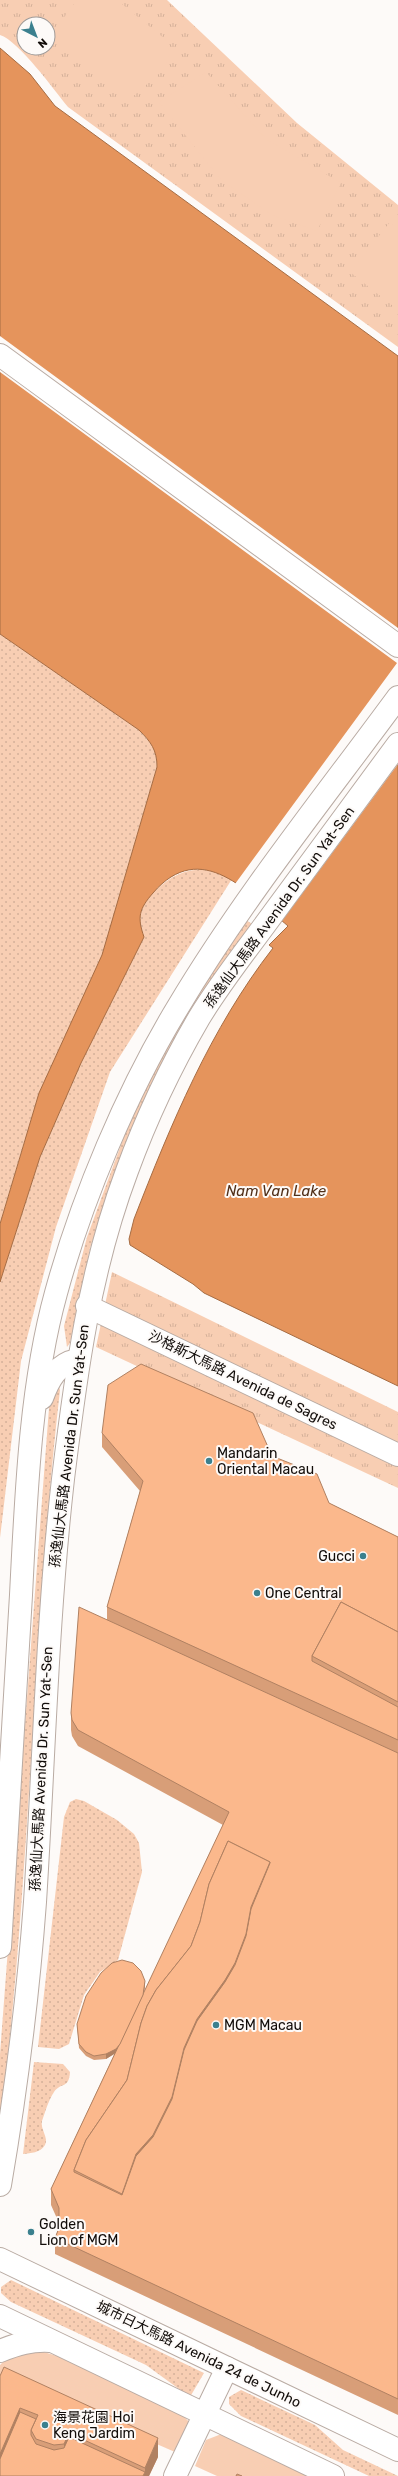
<svg xmlns="http://www.w3.org/2000/svg" width="398" height="2476" font-family="Rubik,'Noto Sans SC',sans-serif">
<style>
.grass{fill:url(#grass-dots)}
.park{fill:url(#park-tufts);fill-rule:evenodd}
.garden{fill:#f8ceb3}
.water{fill:#e5945c;stroke:#a66c43}
.pier{fill:#fdfaf8}
.lines{fill:none;stroke-linecap:round;stroke-linejoin:round}
.minor-casing{stroke:#b9aba3;stroke-width:24}
.major-casing{stroke:#b9aba3;stroke-width:24}
.minor{stroke:#fff;stroke-width:22}
.major{stroke:#fff;stroke-width:22}
.wall{fill:#d89e78}
.shaded-wall{fill:#b08162}
.building{fill:#fbb88c;stroke:#b08162;fill-rule:evenodd}
.poi-dot{fill:#3b808e;stroke:#fdfaf8;stroke-width:1.5}
.labels{text-anchor:middle;stroke-width:4;stroke-linejoin:round;paint-order:stroke}
.street-label{font-size:14px;fill:#120d0a;stroke:#fdfaf8}
.poi-label{font-size:14px;fill:#120d0a;stroke:#fdfaf8;text-anchor:start}
.water-label{font-size:15px;font-style:italic;fill:#523019;stroke:#fdfaf8}
</style>
<defs>
<pattern id="grass-dots" width="8" height="8" patternUnits="userSpaceOnUse"><rect width="8" height="8" fill="#f8ceb3"/><path d="M2 2h.1M6 6h.1" fill="none" stroke="#d4b099" stroke-width="1.8" stroke-linecap="round"/></pattern>
<pattern id="park-tufts" width="24" height="20" patternUnits="userSpaceOnUse"><rect width="24" height="20" fill="#f8ceb3"/><path d="M3 7l-1-3M5 7V3M7 7l1-3M15 17l-1-3M17 17v-4M19 17l1-3" fill="none" stroke="#d4b099"/></pattern>
</defs>
<rect width="100%" height="100%" fill="#fdfaf8"/>
<!-- grass -->
<g class="grass">
<path d="M0 634 139 730 155 748 157 767 120 894 147 900C170 872 198 860 232 879L110 1072 56 1227 21 1361 0 1538V1282L40 1157 81 1063 25 1139 0 1224Z"/>
<polygon points="246,920 252,924 123,1152 90,1248 70,1343 67,1347 64,1326 87,1237 132,1115 194,996"/>
<path d="M55 1387H59L60 1390C32 1634 31 1881 0 2124V2054L48 1421 50 1395Z"/>
<polygon points="76,1799 84,1801 117,1820 134,1834 139,1843 142,1872 118,1960 100,1972 84,1995 69,2044 59,2049 38,2047 64,1817 70,1802"/>
<path d="M34 2062 63 2064 70 2072C69 2089 61 2082 54 2092 49 2099 45 2112 42 2121 40 2129 49 2138 45 2145 40 2153 31 2153 23 2154Z"/>
<polygon points="11,2280 204,2373 190,2397 146,2365 11,2302 1,2293 1,2287"/>
<polygon points="241,2390 315,2425 343,2450 398,2476 369,2476 241,2416 229,2404 229,2397"/>
</g>
<!-- park -->
<g class="park">
<path d="M0 0H167L297 123 398 205V347L68 107C54 90 19 41 0 35ZM24 24H48V48H24Z"/>
<polygon points="112,1272 398,1412 398,1488 96,1347"/>
</g>
<!-- garden -->
<g class="garden">
<polygon points="77,0 117,0 165,39 170,53 164,69 128,101 54,31"/>
<polygon points="206,72 266,139 341,183 317,231 272,215 221,180 159,102"/>
<polygon points="390,222 398,228 398,310 350,272"/>
<polygon points="34,2349 57,2356 181,2413 189,2422 175,2452 0,2376 0,2365 7,2358"/>
<polygon points="224,2433 311,2476 217,2476 195,2466 206,2440"/>
</g>
<!-- water -->
<path class="water" d="M0 48 30 74 55 106 398 356V1386L204 1293 193 1284 130 1245 129 1239 134 1219C171 1124 210 1029 273 948L269 945 288 926C249 893 201 837 153 893 139 909 137 917 144 937L81 1063 40 1157 0 1282V1224L39 1093 102 955 157 767C157 750 151 742 139 730L0 634Z"/>
<!-- pier -->
<polygon class="pier" points="0,336 398,628 398,764 281,922 235,884 397,663 0,372"/>
<g class="lines">
<defs>
<g id="minor">
<polyline points="87,1306 398,1455"/>
<polyline points="175,2476 227,2368"/>
</g>
<g id="major">
<polyline points="0,355 398,646"/>
<path d="M42 1398C49 1379 57 1364 77 1360"/>
<path d="M0 1947C7 1830 14 1713 21 1595 26 1497 30 1387 56 1293 82 1198 127 1091 178 1007 243 898 323 799 398 697"/>
<path d="M0 2185C16 2091 28 1997 35 1902 44 1761 47 1620 63 1479 76 1373 89 1272 127 1171 146 1119 171 1066 199 1018 222 980 249 947 275 911 316 855 357 800 398 744"/>
<polyline points="0,2259 398,2450"/>
<polyline points="0,2316 333,2476"/>
<path d="M0 2351C17 2344 31 2340 50 2341"/>
</g>
</defs>
<!-- minor casing -->
<use href="#minor" class="minor-casing"/>
<!-- major casing -->
<use href="#major" class="major-casing"/>
<!-- minor -->
<use href="#minor" class="minor"/>
<!-- major -->
<use href="#major" class="major"/>
</g>
<!-- wall -->
<g class="wall">
<polygon points="102,1433 272,1456 329,1503 398,1537 398,2415 55,2254 55,2238 59,2228 59,2223 51,2205 51,2189 115,2053 106,2059 94,2060 86,2056 79,2048 77,2024 145,1985 144,1993 223,1825 78,1746 72,1736 71,1730 71,1713 107,1620 107,1607 140,1491 102,1447"/>
<polygon points="0,2376 158,2457 149,2476 0,2476"/>
</g>
<!-- shaded-wall -->
<g class="shaded-wall">
<polygon points="270,1862 270,1880 172,2115 122,2212 122,2194 136,2154 197,2019 251,1907"/>
<polygon points="145,1981 145,1985 142,2005 116,2053 106,2059 106,2054"/>
<polygon points="20,2408 20,2426 0,2472 0,2454"/>
<polygon points="69,2433 69,2451 64,2462 64,2444"/>
<polygon points="158,2438 158,2457 149,2476 143,2476 145,2472 145,2468"/>
</g>
<!-- building -->
<g class="building">
<polygon points="141,1364 253,1413 272,1456 317,1474 329,1503 398,1537 398,1632 341,1602 312,1656 312,1661 398,1707 398,1740 107,1607 143,1481 102,1433 108,1385"/>
<polygon points="341,1602 398,1632 398,1702 312,1656"/>
<path d="M79 1607 398 1753V2399L55 2238 59 2228V2208L51 2189 229 1812 78 1730 72 1720 71 1713ZM228 1841 270 1862V1863L251 1909 246 1936 235 1965 225 1982 197 2021 184 2050 172 2099 153 2137 136 2156 122 2195 74 2172V2170L86 2140 127 2080 141 2023 147 2006 156 1990 191 1946 200 1922 209 1884Z"/>
<polygon points="228,1841 270,1862 251,1907 246,1934 235,1963 225,1980 197,2019 184,2048 172,2097 153,2135 136,2154 122,2194 74,2170 86,2140 127,2080 141,2023 147,2006 156,1990 191,1946 200,1922 209,1884"/>
<polygon points="122,1960 133,1963 141,1971 145,1981 143,1995 120,2044 116,2049 106,2054 94,2056 86,2052 79,2044 77,2024 86,1996 101,1973 112,1963"/>
<polygon points="4,2367 158,2438 145,2468 69,2433 64,2444 54,2445 36,2439 31,2430 38,2415 20,2408 0,2454 0,2376"/>
<polygon points="20,2412 36,2419 31,2430 31,2435 36,2444 54,2450 64,2448 69,2437 145,2472 143,2476 0,2476 0,2459"/>
<polygon points="237,2474 242,2476 236,2476"/>
</g>
<!-- markers -->
<g class="poi-dot">
<circle cx="209" cy="1461" r="4"/>
<circle cx="363" cy="1556" r="4"/>
<circle cx="257" cy="1593" r="4"/>
<circle cx="216" cy="2025" r="4"/>
<circle cx="31" cy="2232" r="4"/>
<circle cx="45" cy="2425" r="4"/>
</g>
<g class="labels">
<!-- street labels -->
<g class="street-label">
<text transform="translate(279 907) rotate(-54)" y="5">孫逸仙大馬路 Avenida Dr. Sun Yat-Sen</text>
<text transform="translate(243 1380) rotate(26)" y="5">沙格斯大馬路 Avenida de Sagres</text>
<text transform="translate(69 1446) rotate(-83)" y="5">孫逸仙大馬路 Avenida Dr. Sun Yat-Sen</text>
<text transform="translate(41 1769) rotate(-87)" y="5">孫逸仙大馬路 Avenida Dr. Sun Yat-Sen</text>
<text transform="translate(199 2354) rotate(26)" y="5">城市日大馬路 Avenida 24 de Junho</text>
</g>
<!-- poi labels -->
<g class="poi-label">
<text x="217" y="1458">Mandarin<tspan x="217" dy="16">Oriental Macau</tspan></text>
<text x="355" y="1561" text-anchor="end">Gucci</text>
<text x="265" y="1598">One Central</text>
<text x="224" y="2030">MGM Macau</text>
<text x="39" y="2229">Golden<tspan x="39" dy="16">Lion of MGM</tspan></text>
<text x="53" y="2422">海景花園 Hoi<tspan x="53" dy="16">Keng Jardim</tspan></text>
</g>
<!-- water labels -->
<g class="water-label">
<text x="276" y="1196">Nam Van Lake</text>
</g>
</g>
<!-- north arrow -->
<g transform="translate(36 36) rotate(138)"><circle r="19" fill="#fdfaf8" stroke="#9f9b99"/>
<path d="M0-3L7 15L0 10L-7 15Z" fill="#3b808e"/>
<text y="-6" font-size="11" font-weight="bold" text-anchor="middle" fill="#120d0a">N</text>
</g>
</svg>
